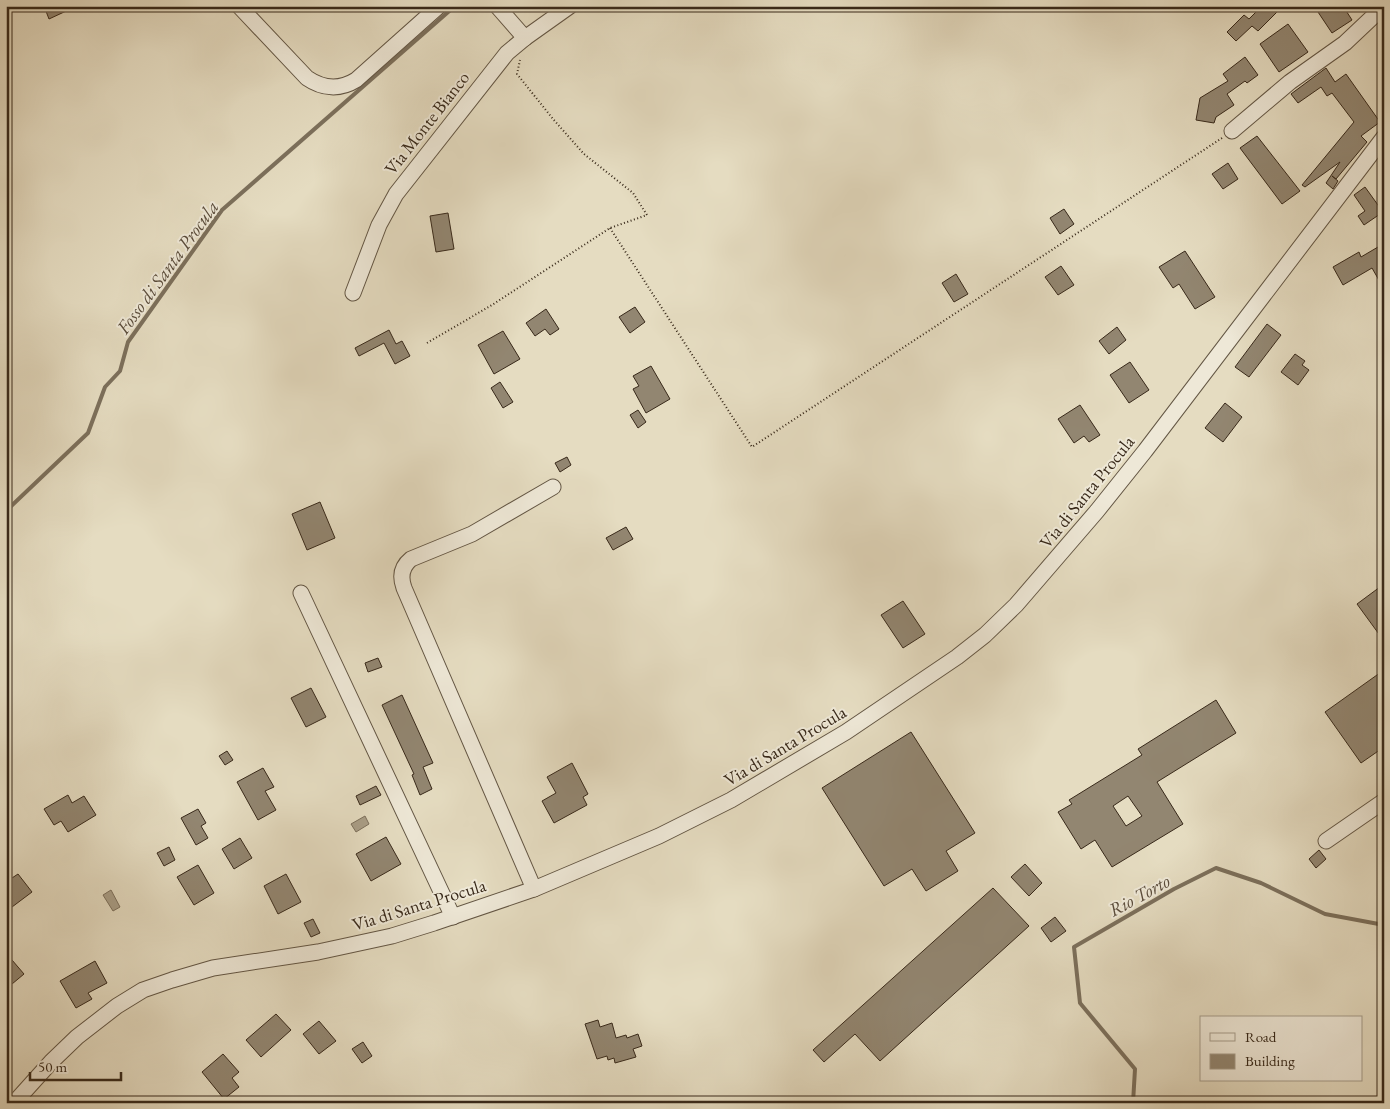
<svg xmlns="http://www.w3.org/2000/svg" width="1390" height="1109" font-family="'EB Garamond',serif">
<style>
.water{fill:#aa9f88;stroke:#7c705c}
.lines{fill:none;stroke-linecap:round;stroke-linejoin:round}
.stream{stroke:#7c705c;stroke-width:4}
.building{fill:#928671;stroke:#38291a;fill-rule:evenodd}
.minor-casing{stroke:#635644;stroke-width:17}
.path{stroke:#38291a;stroke-width:2;stroke-dasharray:1 2.5;stroke-linecap:butt}
.minor{stroke:#eee8d7;stroke-width:15}
.labels{text-anchor:middle;stroke-width:4;stroke-linejoin:round;paint-order:stroke}
.street-label{font-size:18px;fill:#38291a;stroke:#eee8d7}
.water-label{font-size:19px;font-style:italic;fill:#5a4c3b;stroke:#eee8d7}
</style>
<rect width="100%" height="100%" fill="#e5dcc1"/>
<filter id="stains"><feTurbulence type="fractalNoise" baseFrequency=".004" numOctaves="4"/><feColorMatrix values="0 0 0 0 .2 0 0 0 0 .09 0 0 0 0 .02 0 0 0 .5 -.17"/></filter>
<radialGradient id="worn" r=".72"><stop offset=".6" stop-color="#630" stop-opacity="0"/><stop offset="1" stop-color="#630" stop-opacity=".3"/></radialGradient>
<!-- water -->
<g class="water">
<polygon points="365,816 369,824 356,832 351,824"/>
<polygon points="111,890 120,907 113,911 103,895"/>
</g>
<g class="lines">
<!-- stream -->
<g class="stream">
<polyline points="6,511 88,433 105,387 120,371 128,342 222,210 455,6"/>
<polyline points="1133,1103 1135,1069 1080,1003 1074,947 1174,889 1216,868 1261,883 1325,914 1384,925"/>
</g>
</g>
<!-- building -->
<g class="building">
<polygon points="44,6 77,6 49,19"/>
<polygon points="1262,6 1283,6 1258,31 1252,26 1236,41 1227,32 1244,15 1249,19"/>
<polygon points="1314,6 1343,6 1352,20 1332,33"/>
<polygon points="1288,24 1308,52 1279,72 1260,44"/>
<polygon points="1245,57 1258,75 1247,83 1245,81 1227,94 1234,105 1216,117 1214,123 1196,120 1200,98 1228,81 1223,74"/>
<polygon points="1326,68 1335,82 1346,74 1380,122 1361,136 1367,142 1336,179 1332,176 1338,181 1333,189 1326,183 1340,162 1305,187 1302,185 1354,122 1332,93 1327,96 1321,87 1298,103 1291,94"/>
<polygon points="1257,136 1300,191 1282,204 1240,148"/>
<polygon points="1228,163 1238,179 1223,189 1212,174"/>
<polygon points="1365,187 1383,212 1364,225 1358,216 1365,211 1354,195"/>
<polygon points="1064,209 1074,224 1060,234 1050,218"/>
<polygon points="448,213 454,249 436,252 430,216"/>
<polygon points="1378,247 1384,257 1384,289 1372,268 1343,285 1333,267 1359,252 1361,257"/>
<polygon points="1185,251 1215,297 1195,309 1179,284 1173,288 1159,267"/>
<polygon points="1061,266 1074,285 1058,295 1045,277"/>
<polygon points="956,274 968,294 954,302 942,283"/>
<polygon points="635,307 645,322 630,333 619,317"/>
<polygon points="546,309 559,329 550,335 545,329 535,336 526,323"/>
<polygon points="1267,324 1281,335 1249,377 1235,367"/>
<polygon points="1117,327 1126,340 1109,354 1099,341"/>
<polygon points="389,330 396,344 402,341 410,356 395,364 384,343 359,356 355,348"/>
<polygon points="503,331 520,359 494,374 478,345"/>
<polygon points="1295,354 1305,361 1302,365 1309,370 1298,385 1281,372"/>
<polygon points="1130,362 1149,390 1129,403 1110,375"/>
<polygon points="651,366 670,399 646,413 633,389 639,386 633,376"/>
<polygon points="500,382 513,402 503,408 491,388"/>
<polygon points="1225,403 1242,417 1223,442 1205,428"/>
<polygon points="1080,405 1100,435 1089,442 1084,436 1074,443 1058,419"/>
<polygon points="638,410 646,422 638,428 630,415"/>
<polygon points="567,457 571,465 560,472 555,463"/>
<polygon points="320,502 335,538 307,550 292,514"/>
<polygon points="626,527 633,539 613,550 606,538"/>
<polygon points="1384,584 1384,641 1357,604"/>
<polygon points="903,601 925,634 903,648 881,615"/>
<polygon points="378,658 382,667 368,672 365,663"/>
<polygon points="1384,670 1384,747 1361,763 1325,712"/>
<polygon points="311,688 326,717 306,727 291,698"/>
<polygon points="402,695 433,763 423,767 432,789 420,795 412,775 414,774 382,705"/>
<path d="M1216 700 1236 733 1157 782 1183 824 1112 867 1095 840 1081 849 1058 812 1072 804 1069 800 1142 755 1138 749ZM1128 796 1142 816 1126 826 1113 806Z"/>
<polygon points="911,732 975,833 946,851 958,871 926,891 912,869 884,886 822,788"/>
<polygon points="227,751 233,760 225,765 219,756"/>
<polygon points="572,763 588,794 583,797 587,805 554,823 542,801 556,793 547,777"/>
<polygon points="263,768 274,787 265,791 276,810 258,820 237,782"/>
<polygon points="376,786 381,795 360,805 356,796"/>
<polygon points="68,795 72,803 84,796 96,815 68,832 61,821 54,825 44,809"/>
<polygon points="198,809 206,823 201,826 208,838 196,845 181,818"/>
<polygon points="386,837 401,864 371,881 356,854"/>
<polygon points="240,838 252,858 234,869 222,849"/>
<polygon points="169,847 175,860 164,866 157,853"/>
<polygon points="1319,850 1326,859 1316,868 1309,859"/>
<polygon points="1025,864 1042,883 1029,896 1011,877"/>
<polygon points="198,865 214,893 194,905 177,877"/>
<polygon points="6,870 12,878 18,874 32,892 12,907 6,900"/>
<polygon points="286,874 301,902 278,914 264,886"/>
<polygon points="993,888 1029,926 880,1061 855,1034 824,1062 813,1050"/>
<polygon points="1055,917 1066,931 1051,942 1041,928"/>
<polygon points="313,919 320,933 311,937 304,923"/>
<polygon points="6,953 24,974 6,989"/>
<polygon points="95,961 107,983 88,993 92,999 76,1008 60,981"/>
<polygon points="276,1014 291,1030 261,1057 246,1040"/>
<polygon points="598,1020 600,1027 612,1023 616,1038 626,1035 627,1038 638,1034 642,1046 633,1049 636,1057 615,1063 614,1058 608,1060 607,1056 597,1059 585,1024"/>
<polygon points="319,1021 336,1041 319,1054 303,1034"/>
<polygon points="363,1042 372,1056 362,1063 352,1049"/>
<polygon points="223,1054 239,1072 232,1078 239,1087 224,1099 202,1072"/>
</g>
<g class="lines">
<defs>
<g id="minor">
<path d="M239 6 307 78C323 89 340 90 356 80L439 6"/>
<polyline points="497,6 525,38"/>
<polyline points="1232,131 1290,82 1345,43 1381,9"/>
<polyline points="353,293 379,225 396,194 507,53 525,38 570,6"/>
<polyline points="301,593 453,917"/>
<polyline points="1326,841 1384,801"/>
<path d="M534 889 404 588C400 577 401 567 411 559L472 534 553 487"/>
<polyline points="14,1103 51,1062 77,1037 117,1006 143,990 172,980 213,968 318,952 392,936 434,923 534,889 659,836 731,800 846,732 957,657 985,635 1016,605 1097,511 1145,451 1384,137"/>
</g>
</defs>
<!-- minor casing -->
<use href="#minor" class="minor-casing"/>
<!-- path -->
<g class="path">
<polyline points="610,228 752,447 1222,138"/>
<polyline points="427,343 492,305 610,228 647,215 633,193 584,154 553,119 517,74 520,60"/>
</g>
<!-- minor -->
<use href="#minor" class="minor"/>
</g>
<g class="labels">
<!-- street labels -->
<g class="street-label">
<text transform="translate(427 123) rotate(-52)" y="6">Via Monte Bianco</text>
<text transform="translate(1087 492) rotate(-51)" y="6">Via di Santa Procula</text>
<text transform="translate(785 746) rotate(-31)" y="6">Via di Santa Procula</text>
<text transform="translate(419 905) rotate(-17)" y="6">Via di Santa Procula</text>
</g>
<!-- water labels -->
<g class="water-label">
<text transform="translate(167 267) rotate(-54)" y="7">Fosso di Santa Procula</text>
<text transform="translate(1139 895) rotate(-29)" y="7">Rio Torto</text>
</g>
</g>
<!-- margin -->
<rect width="1390" height="1109" fill="none" stroke="#e5dcc1" stroke-width="25"/>
<rect x="8" y="8" width="1375" height="1094" fill="none" stroke="#38291a" stroke-width="2.5"/>
<rect x="12" y="12" width="1365" height="1084" fill="none" stroke="#38291a"/>
<!-- legend -->
<rect x="1200" y="1016" width="162" height="65" fill="#eee8d7" stroke="#a59c8b"/>
<rect x="1210" y="1033" width="25" height="8" fill="#eee8d7" stroke="#a59c8b"/>
<text x="1245" y="1042" font-size="15" fill="#38291a">Road</text>
<rect x="1210" y="1054" width="25" height="15" fill="#928671" stroke="#a59c8b"/>
<text x="1245" y="1066" font-size="15" fill="#38291a">Building</text>
<!-- scale -->
<path d="M30 1072v8h91v-8" fill="none" stroke="#38291a" stroke-width="2.5"/>
<text x="38" y="1072" font-size="15" fill="#38291a" stroke="#eee8d7" stroke-width="4" paint-order="stroke">50 m</text>
<rect width="100%" height="100%" filter="url(#stains)"/>
<rect width="100%" height="100%" fill="url(#worn)"/>
</svg>
